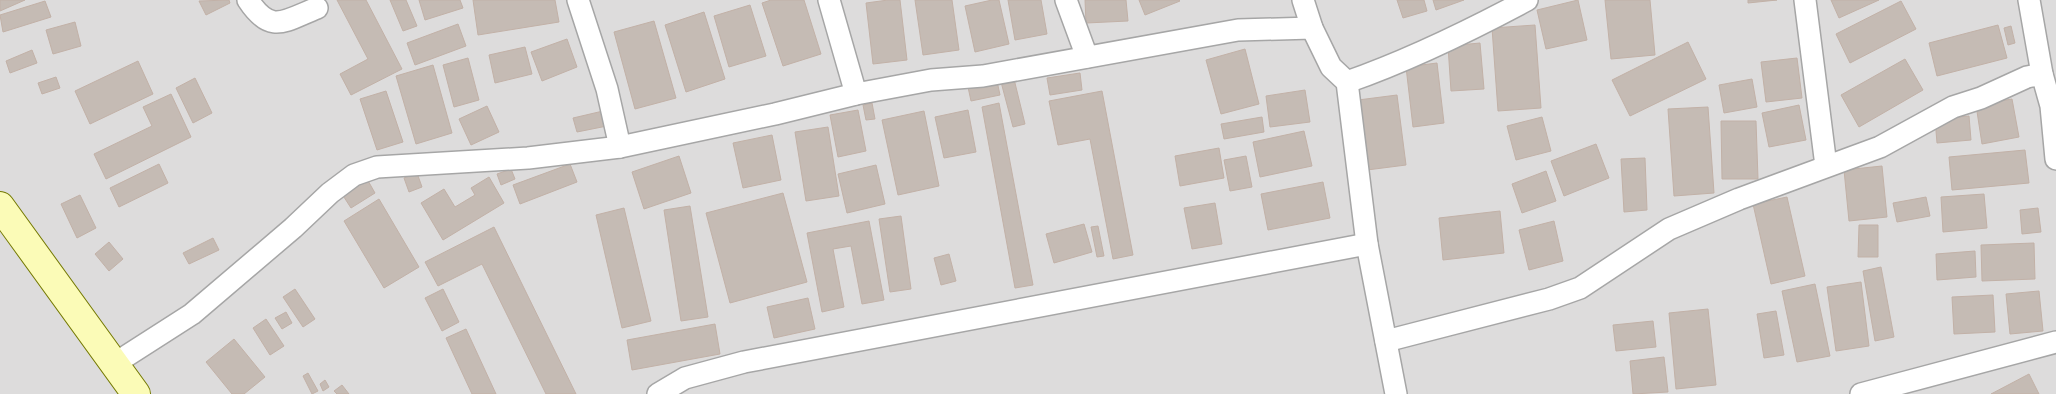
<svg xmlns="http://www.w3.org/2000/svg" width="2056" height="394" font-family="'Roboto Condensed',sans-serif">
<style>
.residential{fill:#dddcdc}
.building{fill:#c5bbb4;stroke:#c2b1a7}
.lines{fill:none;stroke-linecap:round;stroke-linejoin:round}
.street-casing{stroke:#a6a6a6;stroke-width:24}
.secondary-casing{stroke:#747902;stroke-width:30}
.street{stroke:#fff;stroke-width:21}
.secondary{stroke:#fbfbb7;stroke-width:28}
</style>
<rect width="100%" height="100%" fill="#f0ebe5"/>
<!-- residential -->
<rect class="residential" x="0" y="0" width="2056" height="394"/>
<!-- building -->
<g class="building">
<polygon points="0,0 25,0 0,11"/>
<polygon points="229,0 230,3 206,15 199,1"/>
<polygon points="337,0 366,0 402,69 351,95 340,74 368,59"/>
<polygon points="390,0 406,0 417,26 403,31"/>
<polygon points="419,0 460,0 463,8 425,20"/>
<polygon points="473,0 555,0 559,22 478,35"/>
<polygon points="771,0 804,0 821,54 783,66 762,3"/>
<polygon points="888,0 900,0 907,60 873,64 866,3"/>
<polygon points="915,0 952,0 959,50 923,55"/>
<polygon points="992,0 999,0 1009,44 975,52 965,6"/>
<polygon points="1008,0 1041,0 1047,34 1015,40"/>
<polygon points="1085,0 1126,0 1128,21 1086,23"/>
<polygon points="1139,0 1179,0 1180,1 1145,15"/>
<polygon points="1397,0 1424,0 1427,11 1403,18"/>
<polygon points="1433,0 1464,0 1436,10"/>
<polygon points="1578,0 1587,40 1546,49 1537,10"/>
<polygon points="1605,0 1650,0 1655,55 1611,59"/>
<polygon points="1748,0 1777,0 1748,3"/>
<polygon points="1831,0 1879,0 1839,18"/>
<polygon points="45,1 51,17 3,32 0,15"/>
<polygon points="1901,1 1916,29 1850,63 1836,34"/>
<polygon points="750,5 766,56 729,67 714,16"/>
<polygon points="704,12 725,79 686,92 665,25"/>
<polygon points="654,21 676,98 635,109 614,32"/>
<polygon points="75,22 81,46 53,54 46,30"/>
<polygon points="458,24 466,46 415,65 407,43"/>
<polygon points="1535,25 1541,108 1498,111 1492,28"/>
<polygon points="1998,25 2007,58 1937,76 1929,43"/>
<polygon points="2011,26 2015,43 2008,45 2004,28"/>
<polygon points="567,39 577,67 542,81 531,52"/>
<polygon points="1688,42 1706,79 1630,116 1612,80"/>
<polygon points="1480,43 1484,89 1451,91 1448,46"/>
<polygon points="525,47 532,74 495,83 489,55"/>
<polygon points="1245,49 1259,104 1221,114 1206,60"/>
<polygon points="32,50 37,63 10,73 6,61"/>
<polygon points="468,58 479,100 454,107 443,65"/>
<polygon points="1797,58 1802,98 1766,102 1761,62"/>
<polygon points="1905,59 1923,90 1859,127 1841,95"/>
<polygon points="138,61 153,94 90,124 75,91"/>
<polygon points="1437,63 1444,123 1413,127 1406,67"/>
<polygon points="433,65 452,133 416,144 396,76"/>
<polygon points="1080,73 1082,90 1050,95 1047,78"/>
<polygon points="56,77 60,88 42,94 38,83"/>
<polygon points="195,78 212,113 193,123 176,88"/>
<polygon points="1014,79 1025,124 1013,127 1001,82"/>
<polygon points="1752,79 1757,107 1724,113 1719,85"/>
<polygon points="997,81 1000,95 971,101 968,87"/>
<polygon points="1305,90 1310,122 1270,127 1266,96"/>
<polygon points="386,91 403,142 377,150 360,99"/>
<polygon points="1102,91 1133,255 1113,259 1090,139 1058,145 1049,101"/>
<polygon points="171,94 191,137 106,179 94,154 152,126 143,107"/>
<polygon points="1397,95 1406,165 1367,170 1358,100"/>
<polygon points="2012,99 2019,137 1982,144 1976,105"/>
<polygon points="872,103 875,119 866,120 863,105"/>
<polygon points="999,103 1033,285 1015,288 982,107"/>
<polygon points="1799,105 1806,140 1769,147 1762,113"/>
<polygon points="487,106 499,132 471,145 459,119"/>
<polygon points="1708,107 1714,193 1674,196 1668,109"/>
<polygon points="858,110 866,151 838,157 830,115"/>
<polygon points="968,110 976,152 944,158 935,117"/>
<polygon points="603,111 607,126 577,132 573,118"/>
<polygon points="924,111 939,186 898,195 882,120"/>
<polygon points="1969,116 1971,140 1937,143 1935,119"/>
<polygon points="1262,117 1264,132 1224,139 1221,124"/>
<polygon points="1542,117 1551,151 1516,160 1507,126"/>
<polygon points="1721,121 1756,121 1758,179 1722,179"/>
<polygon points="828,127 839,196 806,201 795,132"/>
<polygon points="1304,131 1312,166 1260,177 1253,142"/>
<polygon points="772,135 781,180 743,188 733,143"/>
<polygon points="1596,144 1609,178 1564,196 1551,161"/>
<polygon points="1219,148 1224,178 1180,186 1175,156"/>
<polygon points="2025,150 2029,183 1952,190 1949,157"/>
<polygon points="679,156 691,193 644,209 632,172"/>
<polygon points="1246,156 1252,187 1230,191 1224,160"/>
<polygon points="1645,158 1647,210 1624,212 1621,159"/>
<polygon points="159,164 168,183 119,207 110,188"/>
<polygon points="570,164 577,182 520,204 513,185"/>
<polygon points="876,165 885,204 847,213 838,174"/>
<polygon points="1882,166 1887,217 1849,221 1844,170"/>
<polygon points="511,169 515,179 501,185 497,174"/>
<polygon points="1546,171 1556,201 1522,213 1512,184"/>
<polygon points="417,173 422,187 409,192 404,178"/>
<polygon points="489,177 504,203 443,240 421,203 444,189 455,207 475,195 471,188"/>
<polygon points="367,179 375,193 351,208 342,194"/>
<polygon points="1323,182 1330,218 1268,230 1261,194"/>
<polygon points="783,193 807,282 730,303 706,213"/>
<polygon points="1984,194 1987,228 1943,232 1941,197"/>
<polygon points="80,195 96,228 77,238 61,204"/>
<polygon points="1787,197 1805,276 1771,284 1753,204"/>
<polygon points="1926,197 1930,216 1897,222 1893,203"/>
<polygon points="379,199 419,267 384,288 344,221"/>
<polygon points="1215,203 1222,244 1192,249 1184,208"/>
<polygon points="690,206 708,317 681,321 664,210"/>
<polygon points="624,208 651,321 622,328 596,215"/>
<polygon points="2038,208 2041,232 2022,234 2020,210"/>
<polygon points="1500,211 1504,253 1443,260 1439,218"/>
<polygon points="901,216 911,289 890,292 879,219"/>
<polygon points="869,221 884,300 862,304 851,246 833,249 844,307 822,312 807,233"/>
<polygon points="1554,221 1563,261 1529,270 1519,230"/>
<polygon points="1084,224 1092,252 1054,263 1046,234"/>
<polygon points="1859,225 1878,225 1878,257 1858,257"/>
<polygon points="1098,226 1104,256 1097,257 1091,227"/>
<polygon points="494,227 576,394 546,394 482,264 438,286 425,262"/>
<polygon points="213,238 219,250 189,264 183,253"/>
<polygon points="109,242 123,259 109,271 95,254"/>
<polygon points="2034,243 2035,279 1982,281 1981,245"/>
<polygon points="1975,251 1976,277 1937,280 1936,254"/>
<polygon points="949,254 956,281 941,285 934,258"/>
<polygon points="1881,267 1894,337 1875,341 1863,271"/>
<polygon points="1861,282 1869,346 1836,351 1827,287"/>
<polygon points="1815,284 1830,356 1797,362 1782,291"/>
<polygon points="295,289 315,319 303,327 283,297"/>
<polygon points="443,289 459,322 442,331 425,298"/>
<polygon points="2039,291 2043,331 2010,334 2006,294"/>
<polygon points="1993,295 1995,332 1954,334 1952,297"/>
<polygon points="808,298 815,329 774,338 767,307"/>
<polygon points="1708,309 1716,385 1676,389 1669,313"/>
<polygon points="1776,311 1784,355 1764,358 1757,314"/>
<polygon points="286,312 292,323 282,329 275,318"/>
<polygon points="266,319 284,346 270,355 253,328"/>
<polygon points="1653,321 1656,347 1616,351 1613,325"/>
<polygon points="715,324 720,354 632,370 627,340"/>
<polygon points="466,329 496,394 472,394 446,338"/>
<polygon points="234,339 265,377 244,394 232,394 206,362"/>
<polygon points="1664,357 1668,392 1633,394 1630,361"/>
<polygon points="308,373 318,391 312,394 303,376"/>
<polygon points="2029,374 2039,394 1991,394"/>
<polygon points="325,380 329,387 323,391 320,384"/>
<polygon points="342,385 349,394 337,394 334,391"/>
</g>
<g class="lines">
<defs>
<g id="street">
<path d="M248 0C271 35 284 21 317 8"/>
<polyline points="578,0 607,89 620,147"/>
<polyline points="829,0 856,94"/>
<polyline points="1066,0 1087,57"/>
<polyline points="1303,0 1312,28 1331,67 1347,82 1367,244 1396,394"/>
<polyline points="1805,0 1826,166"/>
<polyline points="2029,0 2042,74 2051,106 2056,159"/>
<path d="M1347 82C1410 60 1469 31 1527 0"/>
<polyline points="1386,341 1549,299 1580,288 1669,229 1739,199 1880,147 1953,107 1981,98 2027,77 2042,74"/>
<polyline points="114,364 192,314 293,228 330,193 354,175 377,167 528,158 620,147 775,114 856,94 931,80 983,76 1238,30 1312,28"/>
<polyline points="658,394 685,378 744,362 1367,244"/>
<polyline points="1861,394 2056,342"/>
</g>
<polyline id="secondary" points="0,206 136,394"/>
</defs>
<!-- street casing -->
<use href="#street" class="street-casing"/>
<!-- secondary casing -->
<use href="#secondary" class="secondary-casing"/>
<!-- street -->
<use href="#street" class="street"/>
<!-- secondary -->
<use href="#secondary" class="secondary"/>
</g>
</svg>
